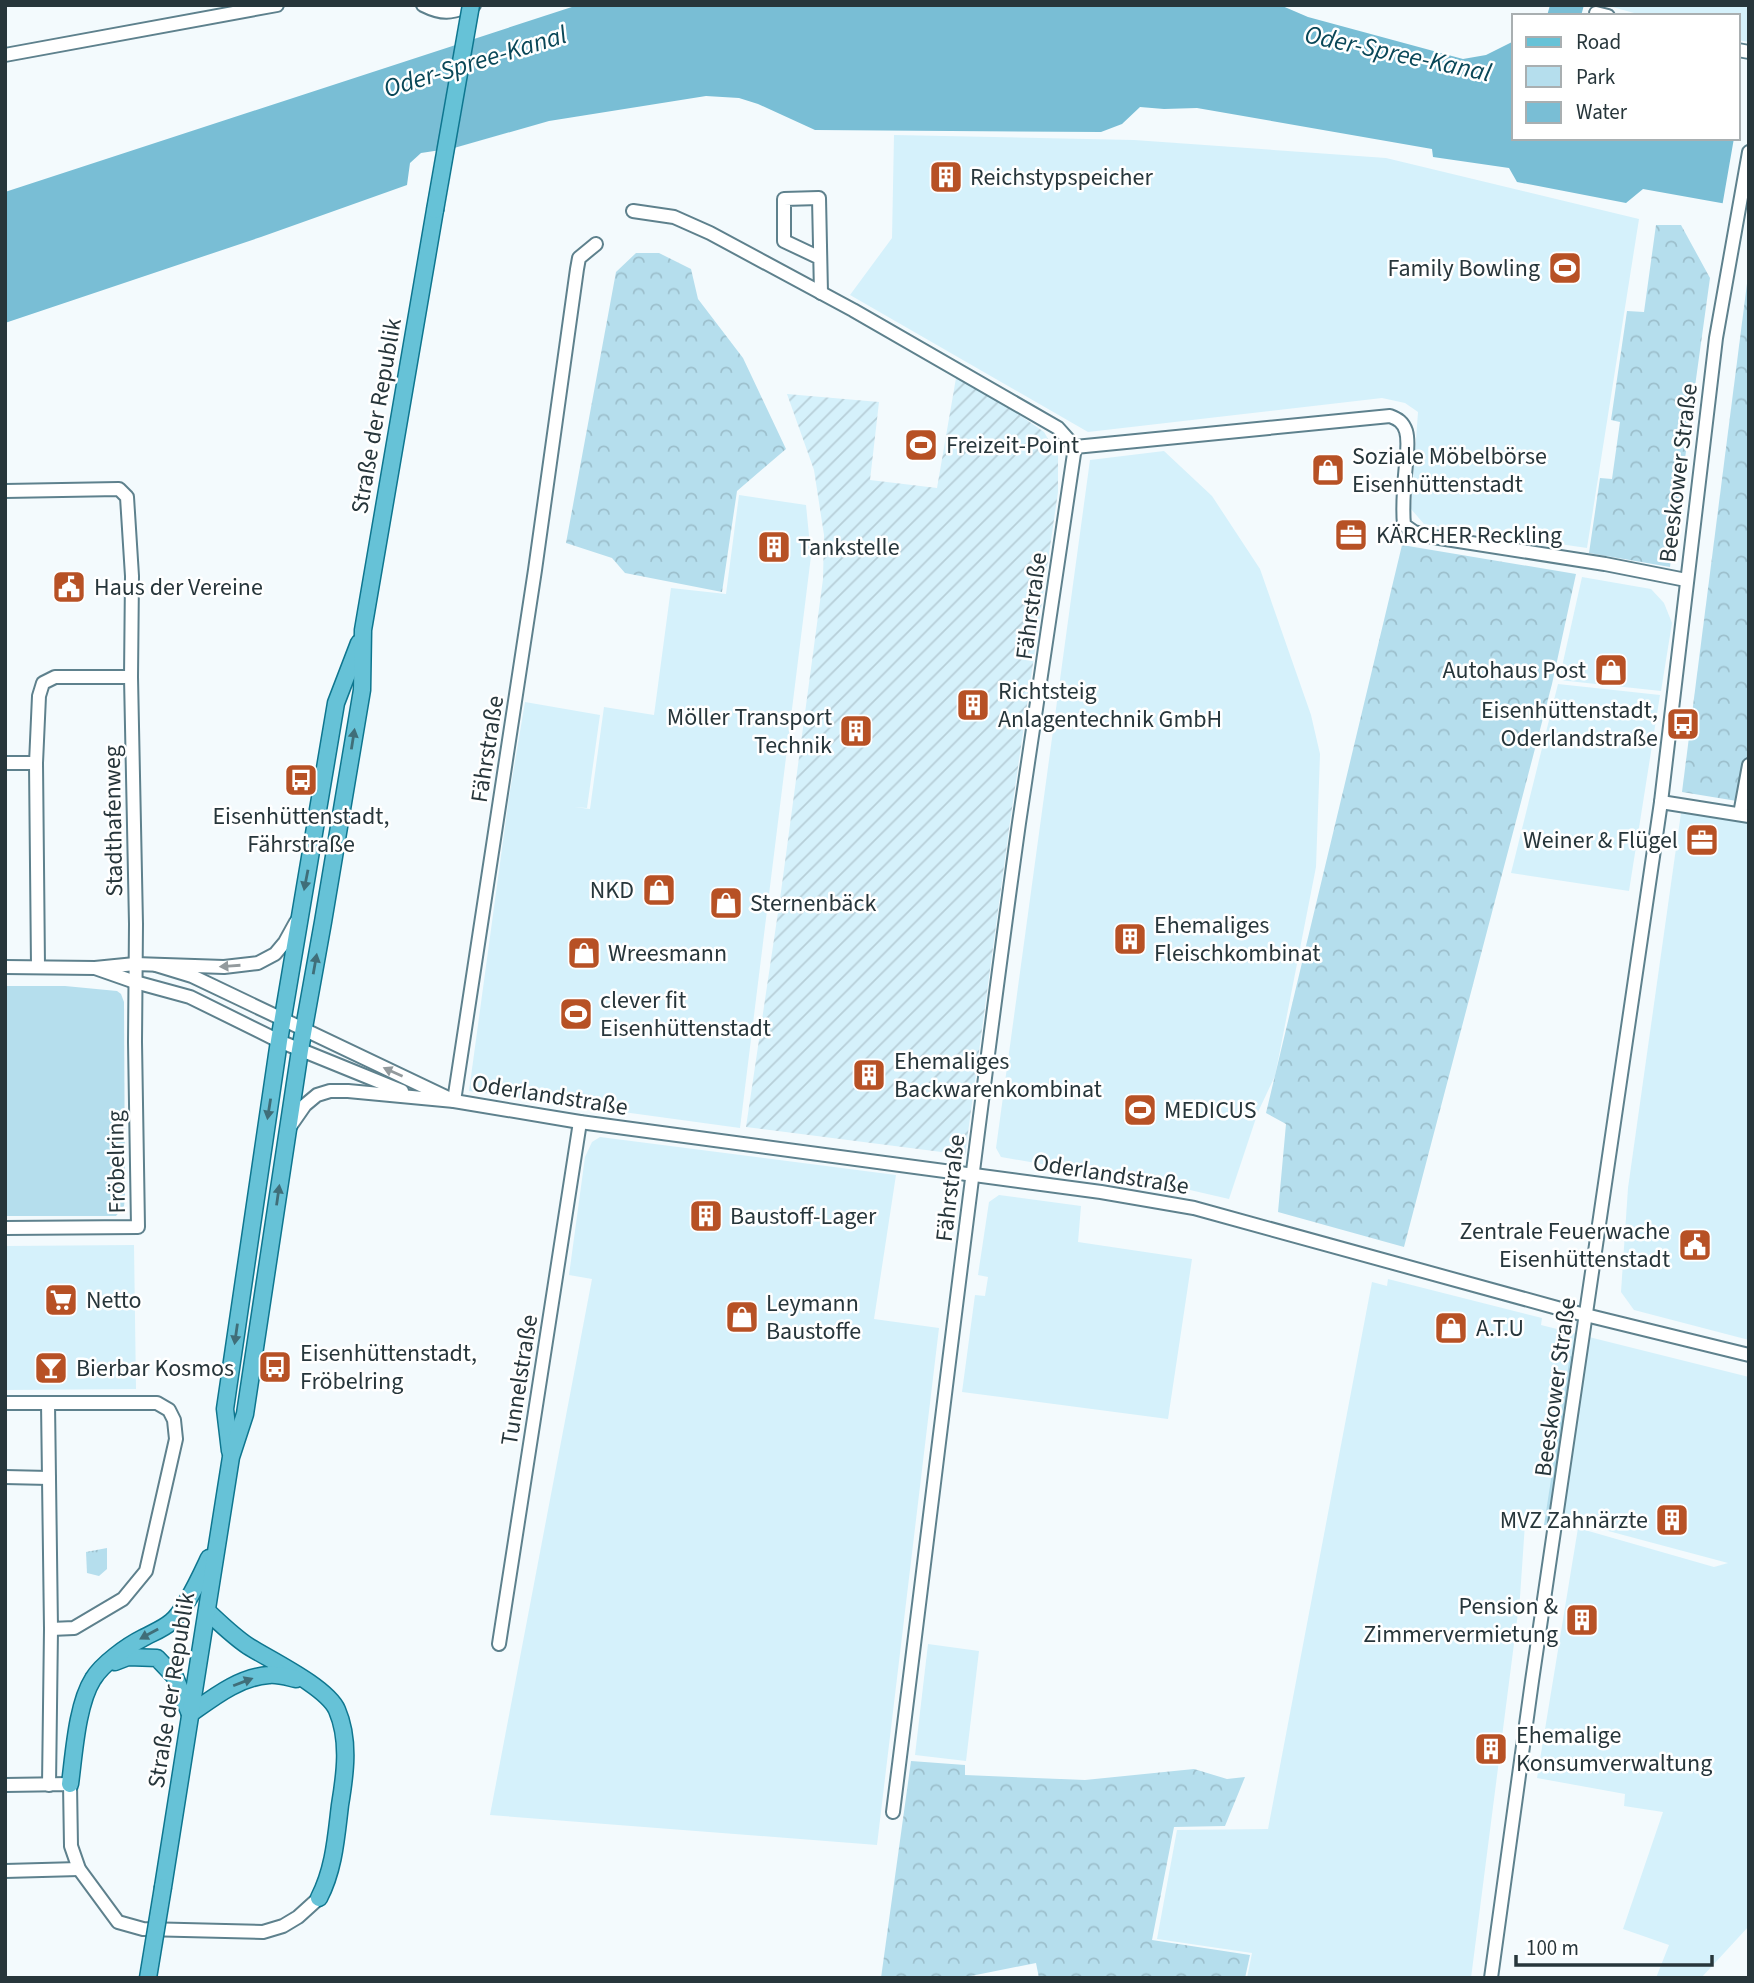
<svg xmlns="http://www.w3.org/2000/svg" width="1754" height="1983" font-family="'Source Sans 3',sans-serif">
<style>
.built{fill:#d5f1fb}
.industrial{fill:url(#industrial-furrows)}
.green{fill:#b5deed}
.forest{fill:url(#forest-crowns)}
.park{fill:url(#park-tufts)}
.water{fill:#79bed5}
.pier{fill:#f3fafd}
.lines{fill:none;stroke-linecap:round;stroke-linejoin:round}
.minor-casing{stroke:#5e818d;stroke-width:16}
.major-casing{stroke:#0e768f;stroke-width:19}
.minor{stroke:#fff;stroke-width:12}
.major{stroke:#66c2d7;stroke-width:16}
.major-bridge-casing{stroke:#0e768f;stroke-width:19;stroke-linecap:butt}
.major-bridge{stroke:#66c2d7;stroke-width:16}
.oneway{fill:#406e79}
.oneway2{fill:#939a9d}
.labels{text-anchor:middle;stroke-width:5;stroke-linejoin:round;paint-order:stroke}
.poi-label{font-size:24px;fill:#27363b;stroke:#fff;text-anchor:start}
.street-label{font-size:24px;fill:#27363b;stroke:#fff}
.water-label{font-size:26px;font-style:italic;fill:#094758;stroke:#fff}
</style>
<defs>
<pattern id="industrial-furrows" width="10" height="10" patternUnits="userSpaceOnUse" patternTransform="scale(1.75)"><rect width="10" height="10" fill="#d5f1fb"/><path d="M-1 1l2-2M0 10L10 0M9 11l2-2" fill="none" stroke="#b7cfd8"/></pattern>
<pattern id="forest-crowns" width="20" height="18" patternUnits="userSpaceOnUse" patternTransform="scale(1.75)"><rect width="20" height="18" fill="#b5deed"/><path d="M2 6a3 3 0 1 1 6 0M12 15a3 3 0 1 1 6 0" fill="none" stroke="#9cbfcc"/></pattern>
<pattern id="park-tufts" width="24" height="20" patternUnits="userSpaceOnUse" patternTransform="scale(1.75)"><rect width="24" height="20" fill="#b5deed"/><path d="M3 7l-1-3M5 7V3M7 7l1-3M15 17l-1-3M17 17v-4M19 17l1-3" fill="none" stroke="#9cbfcc"/></pattern>
</defs>
<rect width="100%" height="100%" fill="#f3fafd"/>
<!-- built -->
<g class="built">
<polygon points="1605,5 1749,5 1749,42 1738,40 1738,16 1645,16"/>
<polygon points="894,135 1134,140 1386,158 1639,219 1587,548 1424,524 1411,509 1418,412 1405,403 1382,398 1088,432 850,295 892,238"/>
<polygon points="1164,451 1212,496 1260,569 1311,715 1320,754 1316,867 1275,1076 1258,1112 1229,1199 1190,1190 1001,1157 996,1148 1090,460"/>
<polygon points="739,495 806,505 811,556 740,1128 469,1091 509,797 525,702 600,715 587,808 574,807 590,809 604,707 654,715 671,588 726,594"/>
<polygon points="1582,577 1651,589 1664,603 1672,623 1661,691 1559,680"/>
<polygon points="1558,684 1660,695 1629,891 1511,873"/>
<polygon points="1681,813 1749,822 1749,1340 1634,1310 1621,1292 1628,1188"/>
<polygon points="600,1137 896,1175 874,1319 939,1328 877,1845 490,1815 592,1279 569,1275 585,1157 592,1142"/>
<polygon points="999,1195 1081,1206 1078,1242 1192,1259 1168,1419 962,1392 975,1295 985,1296 988,1277 978,1275 989,1202"/>
<polygon points="134,1245 136,1389 5,1390 5,1246"/>
<polygon points="1388,1279 1542,1318 1541,1325 1749,1377 1749,1926 1701,1978 1656,1978 1669,1945 1623,1929 1663,1812 1624,1806 1625,1794 1537,1778 1578,1528 1714,1567 1728,1563 1526,1509 1520,1597 1471,1978 1247,1978 1252,1953 1157,1939 1177,1830 1268,1829 1372,1282 1387,1286"/>
<polygon points="928,1644 979,1651 966,1761 915,1755"/>
</g>
<!-- industrial -->
<polygon class="industrial" points="956,378 1005,405 1044,432 1058,456 1058,492 1010,822 965,1155 746,1127 780,899 823,579 824,535 814,470 787,394 879,402 870,480 937,488"/>
<!-- green -->
<g class="green">
<polygon points="5,986 65,986 117,991 121,994 124,1002 125,1198 124,1206 116,1216 5,1216"/>
<polygon points="1570,1356 1574,1357 1548,1525 1544,1525"/>
</g>
<!-- forest -->
<g class="forest">
<polygon points="1656,225 1681,225 1710,278 1670,567 1589,553 1600,478 1612,479 1620,422 1611,420 1627,311 1644,312"/>
<polygon points="636,253 659,253 691,269 698,299 743,358 786,449 737,491 722,592 625,573 612,558 566,543 616,272"/>
<polygon points="1749,268 1749,803 1682,792"/>
<polygon points="1402,545 1576,574 1552,684 1404,1247 1278,1212 1286,1124 1266,1113"/>
<polygon points="911,1761 965,1765 965,1775 1085,1780 1194,1769 1227,1779 1245,1777 1225,1826 1174,1827 1152,1940 1250,1955 1245,1978 1039,1978 1036,1963 961,1978 881,1978"/>
</g>
<!-- park -->
<polygon class="park" points="107,1548 107,1569 99,1576 87,1573 86,1552"/>
<!-- water -->
<g class="water">
<polygon points="578,5 1280,5 1308,17 1463,59 1486,55 1514,41 1514,138 1738,138 1738,106 1749,106 1749,208 1643,189 1626,203 1517,182 1509,168 1433,157 1432,149 1197,108 1164,109 1140,107 1122,124 1101,132 815,130 758,104 739,98 706,96 549,121 454,148 421,153 410,163 407,185 261,237 5,323 5,192"/>
<polygon points="1550,5 1584,5 1581,16 1547,16"/>
</g>
<!-- pier -->
<polygon class="pier" points="1740,102 1749,102 1749,212 1722,207 1734,138 1738,138"/>
<g class="lines">
<defs>
<g id="minor">
<path d="M423 5C445 16 452 12 474 5"/>
<polyline points="1596,13 1608,16"/>
<polyline points="1738,50 1749,52"/>
<polyline points="5,55 277,5"/>
<path d="M633 211 674 217 710 233 853 310 1058 428 1075 447C1057 572 1037 698 1019 823 973 1152 935 1482 893 1812"/>
<polyline points="820,258 784,241 784,199 819,198 821,293"/>
<path d="M1075 447 1390 416C1398 419 1403 422 1406 431 1409 441 1407 453 1406 464 1404 485 1402 505 1404 525L1414 532 1433 537 1605 564 1686 580"/>
<polyline points="5,491 119,489 127,497 132,576 131,677 136,924 135,1042 138,1227 5,1228"/>
<polyline points="5,763 36,763 38,967"/>
<polyline points="36,763 39,696 43,683 55,677 131,677"/>
<polyline points="1661,802 1749,816"/>
<polyline points="1740,814 1749,765"/>
<polyline points="156,965 192,976 448,1098"/>
<polyline points="5,967 95,968 135,964 224,967 258,963 275,954 285,942 296,922"/>
<polyline points="95,968 135,982 190,997 279,1041 402,1091"/>
<polyline points="454,1101 535,570 577,269 579,258 596,244"/>
<polyline points="289,1128 305,1105 317,1095 330,1091 348,1091 454,1101 580,1122 1101,1192 1194,1208 1561,1309 1749,1355"/>
<polyline points="5,1403 157,1403 169,1410 174,1420 176,1439 146,1571 123,1599 74,1628 51,1629 48,1403"/>
<polyline points="5,1477 49,1478"/>
<polyline points="499,1644 580,1122"/>
<polyline points="5,1785 70,1784 71,1846 79,1869 118,1922 143,1929 263,1932 283,1926 298,1917 319,1898"/>
<polyline points="49,1785 51,1629"/>
<polyline points="5,1871 79,1869"/>
<polyline points="1491,1978 1532,1681 1661,802 1716,338 1749,152"/>
</g>
<g id="major">
<polyline points="230,1451 225,1409 279,1041 336,703 359,643"/>
<path d="M207 1611C220 1623 233 1636 248 1646 270 1660 327 1687 337 1710 350 1740 345 1775 340 1805 336 1838 334 1869 319 1898"/>
<polyline points="115,1662 128,1657 157,1658 175,1677 190,1714"/>
<path d="M190 1714C214 1697 239 1677 269 1675 277 1674 287 1677 296 1679"/>
<path d="M70 1784C74 1754 77 1704 93 1679 102 1664 127 1646 143 1638 152 1633 163 1629 171 1622 185 1611 201 1575 209 1558"/>
<polyline points="163,1887 231,1457 245,1414 300,1050 323,922 362,690 363,630 435,210"/>
</g>
</defs>
<!-- minor casing -->
<use href="#minor" class="minor-casing"/>
<!-- major casing -->
<use href="#major" class="major-casing"/>
<!-- minor -->
<use href="#minor" class="minor"/>
<!-- major -->
<use href="#major" class="major"/>
<defs>
<g id="major-bridge">
<polyline points="435,210 471,5"/>
<polyline points="148,1978 163,1887"/>
</g>
</defs>
<!-- major-bridge casing -->
<use href="#major-bridge" class="major-bridge-casing"/>
<!-- major-bridge -->
<use href="#major-bridge" class="major-bridge"/>
</g>
<!-- one-way arrows -->
<defs><path id="oneway-solid" d="M-6-.8H1V-3.2L6.5 0L1 3.2V.8H-6Z" transform="scale(1.75)"/></defs>
<g class="oneway">
<use href="#oneway-solid" transform="translate(353 739) rotate(-81)"/>
<use href="#oneway-solid" transform="translate(306 880) rotate(101)"/>
<use href="#oneway-solid" transform="translate(315 964) rotate(-80)"/>
<use href="#oneway-solid" transform="translate(269 1109) rotate(99)"/>
<use href="#oneway-solid" transform="translate(278 1195) rotate(-82)"/>
<use href="#oneway-solid" transform="translate(236 1334) rotate(98)"/>
<use href="#oneway-solid" transform="translate(149 1634) rotate(151)"/>
<use href="#oneway-solid" transform="translate(243 1682) rotate(-21)"/>
</g>
<g class="oneway2">
<use href="#oneway-solid" transform="translate(230 966) rotate(176)"/>
<use href="#oneway-solid" transform="translate(393 1072) rotate(-156)"/>
</g>
<!-- icons -->
<defs>
<symbol id="building-square" viewBox="-11 -11 22 22"><rect x="-9" y="-9" width="18" height="18" rx="4" fill="#b75125" stroke="#fff"/><path d="M-4-6H4V6H1V3H-1V6H-4ZM-2.5-4.3h1.7v1.8h-1.7ZM.8-4.3h1.7v1.8H.8ZM-2.5-1h1.7V.8h-1.7ZM.8-1h1.7V.8H.8Z" fill="#fff"/></symbol>
<symbol id="stadium-square" viewBox="-11 -11 22 22"><rect x="-9" y="-9" width="18" height="18" rx="4" fill="#b75125" stroke="#fff"/><path d="M0-5a6.5 5 0 1 0 0 10a6.5 5 0 1 0 0-10ZM-3.5-1.8h7v3.6h-7Z" fill="#fff"/></symbol>
<symbol id="shop-square" viewBox="-11 -11 22 22"><rect x="-9" y="-9" width="18" height="18" rx="4" fill="#b75125" stroke="#fff"/><path d="M-5-2.5h2.3a2.7 3.5 0 0 1 5.4 0H5L5.5 6h-11ZM-1.5-2.5h3a1.5 2.3 0 0 0-3 0Z" fill="#fff"/></symbol>
<symbol id="office-square" viewBox="-11 -11 22 22"><rect x="-9" y="-9" width="18" height="18" rx="4" fill="#b75125" stroke="#fff"/><path d="M-6-3h4V-5.5h4V-3h4V5H-6ZM-1-4.5V-3h2v-1.5ZM-6 0V1H6V0Z" fill="#fff"/></symbol>
<symbol id="civic-square" viewBox="-11 -11 22 22"><rect x="-9" y="-9" width="18" height="18" rx="4" fill="#b75125" stroke="#fff"/><path d="M-.6-6.5H3V-4.5H.6V-3L4-1V1h2V6H-6V1h2V-1L-.6-3ZM-1.2 2.5V6h2.4V2.5Z" fill="#fff"/></symbol>
<symbol id="bus-square" viewBox="-11 -11 22 22"><rect x="-9" y="-9" width="18" height="18" rx="4" fill="#b75125" stroke="#fff"/><path d="M-5-6H5V4H4V6H2V4H-2V6H-4V4H-5ZM-3.5-4V0h7V-4ZM-3.5 1.2v1.5H-2V1.2ZM2 1.2v1.5H3.5V1.2Z" fill="#fff"/></symbol>
<symbol id="supermarket-square" viewBox="-11 -11 22 22"><rect x="-9" y="-9" width="18" height="18" rx="4" fill="#b75125" stroke="#fff"/><path d="M-6-5.5h2.5l.6 2H6L4.5 2H-2.5L-4.4-4H-6ZM-1.5 3.2a1.3 1.3 0 1 0 .1 0ZM3 3.2a1.3 1.3 0 1 0 .1 0Z" fill="#fff"/></symbol>
<symbol id="bar-square" viewBox="-11 -11 22 22"><rect x="-9" y="-9" width="18" height="18" rx="4" fill="#b75125" stroke="#fff"/><path d="M-6-5H6L.8 .8V4.5H3.5V6h-7V4.5H-.8V.8Z" fill="#fff"/></symbol>
</defs>
<g fill-rule="evenodd">
<use href="#building-square" x="927" y="158" width="38" height="38"/>
<use href="#stadium-square" x="1546" y="249" width="38" height="38"/>
<use href="#stadium-square" x="902" y="426" width="38" height="38"/>
<use href="#shop-square" x="1309" y="451" width="38" height="38"/>
<use href="#office-square" x="1332" y="516" width="38" height="38"/>
<use href="#building-square" x="755" y="528" width="38" height="38"/>
<use href="#civic-square" x="50" y="568" width="38" height="38"/>
<use href="#shop-square" x="1592" y="651" width="38" height="38"/>
<use href="#building-square" x="954" y="686" width="38" height="38"/>
<use href="#bus-square" x="1664" y="705" width="38" height="38"/>
<use href="#building-square" x="837" y="712" width="38" height="38"/>
<use href="#bus-square" x="282" y="761" width="38" height="38"/>
<use href="#office-square" x="1683" y="821" width="38" height="38"/>
<use href="#shop-square" x="640" y="871" width="38" height="38"/>
<use href="#shop-square" x="707" y="884" width="38" height="38"/>
<use href="#building-square" x="1111" y="920" width="38" height="38"/>
<use href="#shop-square" x="565" y="934" width="38" height="38"/>
<use href="#stadium-square" x="557" y="995" width="38" height="38"/>
<use href="#building-square" x="850" y="1056" width="38" height="38"/>
<use href="#stadium-square" x="1121" y="1091" width="38" height="38"/>
<use href="#building-square" x="687" y="1197" width="38" height="38"/>
<use href="#civic-square" x="1676" y="1226" width="38" height="38"/>
<use href="#supermarket-square" x="42" y="1281" width="38" height="38"/>
<use href="#shop-square" x="723" y="1298" width="38" height="38"/>
<use href="#shop-square" x="1432" y="1309" width="38" height="38"/>
<use href="#bus-square" x="256" y="1348" width="38" height="38"/>
<use href="#bar-square" x="32" y="1349" width="38" height="38"/>
<use href="#building-square" x="1653" y="1501" width="38" height="38"/>
<use href="#building-square" x="1563" y="1601" width="38" height="38"/>
<use href="#building-square" x="1472" y="1730" width="38" height="38"/>
</g>
<g class="labels">
<!-- poi labels -->
<g class="poi-label">
<text x="970" y="185">Reichstypspeicher</text>
<text x="1540" y="276" text-anchor="end">Family Bowling</text>
<text x="946" y="453">Freizeit-Point</text>
<text x="1352" y="464">Soziale Möbelbörse<tspan x="1352" dy="28">Eisenhüttenstadt</tspan></text>
<text x="1376" y="543">KÄRCHER Reckling</text>
<text x="798" y="555">Tankstelle</text>
<text x="94" y="595">Haus der Vereine</text>
<text x="1586" y="678" text-anchor="end">Autohaus Post</text>
<text x="998" y="699">Richtsteig<tspan x="998" dy="28">Anlagentechnik GmbH</tspan></text>
<text x="1658" y="718" text-anchor="end">Eisenhüttenstadt,<tspan x="1658" dy="28">Oderlandstraße</tspan></text>
<text x="832" y="725" text-anchor="end">Möller Transport<tspan x="832" dy="28">Technik</tspan></text>
<text x="301" y="824" text-anchor="middle">Eisenhüttenstadt,<tspan x="301" dy="28">Fährstraße</tspan></text>
<text x="1678" y="848" text-anchor="end">Weiner &amp; Flügel</text>
<text x="634" y="898" text-anchor="end">NKD</text>
<text x="750" y="911">Sternenbäck</text>
<text x="1154" y="933">Ehemaliges<tspan x="1154" dy="28">Fleischkombinat</tspan></text>
<text x="608" y="961">Wreesmann</text>
<text x="600" y="1008">clever fit<tspan x="600" dy="28">Eisenhüttenstadt</tspan></text>
<text x="894" y="1069">Ehemaliges<tspan x="894" dy="28">Backwarenkombinat</tspan></text>
<text x="1164" y="1118">MEDICUS</text>
<text x="730" y="1224">Baustoff-Lager</text>
<text x="1670" y="1239" text-anchor="end">Zentrale Feuerwache<tspan x="1670" dy="28">Eisenhüttenstadt</tspan></text>
<text x="86" y="1308">Netto</text>
<text x="766" y="1311">Leymann<tspan x="766" dy="28">Baustoffe</tspan></text>
<text x="1476" y="1336">A.T.U</text>
<text x="300" y="1361">Eisenhüttenstadt,<tspan x="300" dy="28">Fröbelring</tspan></text>
<text x="76" y="1376">Bierbar Kosmos</text>
<text x="1648" y="1528" text-anchor="end">MVZ Zahnärzte</text>
<text x="1558" y="1614" text-anchor="end">Pension &amp;<tspan x="1558" dy="28">Zimmervermietung</tspan></text>
<text x="1516" y="1743">Ehemalige<tspan x="1516" dy="28">Konsumverwaltung</tspan></text>
</g>
<!-- street labels -->
<g class="street-label">
<text transform="translate(376 416) rotate(-80)" y="8">Straße der Republik</text>
<text transform="translate(1678 473) rotate(-83)" y="8">Beeskower Straße</text>
<text transform="translate(1031 606) rotate(-82)" y="8">Fährstraße</text>
<text transform="translate(487 749) rotate(-81)" y="8">Fährstraße</text>
<text transform="translate(113 821) rotate(-91)" y="8">Stadthafenweg</text>
<text transform="translate(550 1095) rotate(9)" y="8">Oderlandstraße</text>
<text transform="translate(116 1162) rotate(-91)" y="8">Fröbelring</text>
<text transform="translate(1111 1174) rotate(9)" y="8">Oderlandstraße</text>
<text transform="translate(950 1188) rotate(-83)" y="8">Fährstraße</text>
<text transform="translate(519 1380) rotate(-81)" y="8">Tunnelstraße</text>
<text transform="translate(1555 1387) rotate(-82)" y="8">Beeskower Straße</text>
<text transform="translate(171 1690) rotate(-81)" y="8">Straße der Republik</text>
</g>
<!-- water labels -->
<g class="water-label">
<text transform="translate(1398 53) rotate(12)" y="9">Oder-Spree-Kanal</text>
<text transform="translate(475 61) rotate(-17)" y="9">Oder-Spree-Kanal</text>
</g>
</g>
<!-- border -->
<rect width="1754" height="1983" fill="none" stroke="#27363b" stroke-width="14"/>
<!-- legend -->
<rect x="1512" y="14" width="228" height="126" fill="#ffffff" stroke="#a9afb1" stroke-width="2"/>
<rect x="1526" y="37" width="35" height="10" fill="#66c2d7" stroke="#a9afb1" stroke-width="2"/>
<text x="1576" y="49" font-size="21" fill="#27363b">Road</text>
<rect x="1526" y="66" width="35" height="21" fill="#b5deed" stroke="#a9afb1" stroke-width="2"/>
<text x="1576" y="84" font-size="21" fill="#27363b">Park</text>
<rect x="1526" y="102" width="35" height="21" fill="#79bed5" stroke="#a9afb1" stroke-width="2"/>
<text x="1576" y="119" font-size="21" fill="#27363b">Water</text>
<!-- scale -->
<path d="M1516 1955v10h196v-10" fill="none" stroke="#27363b" stroke-width="3.5"/>
<text x="1526" y="1955" font-size="21" fill="#27363b" stroke="#ffffff" stroke-width="5" paint-order="stroke">100 m</text>
</svg>
